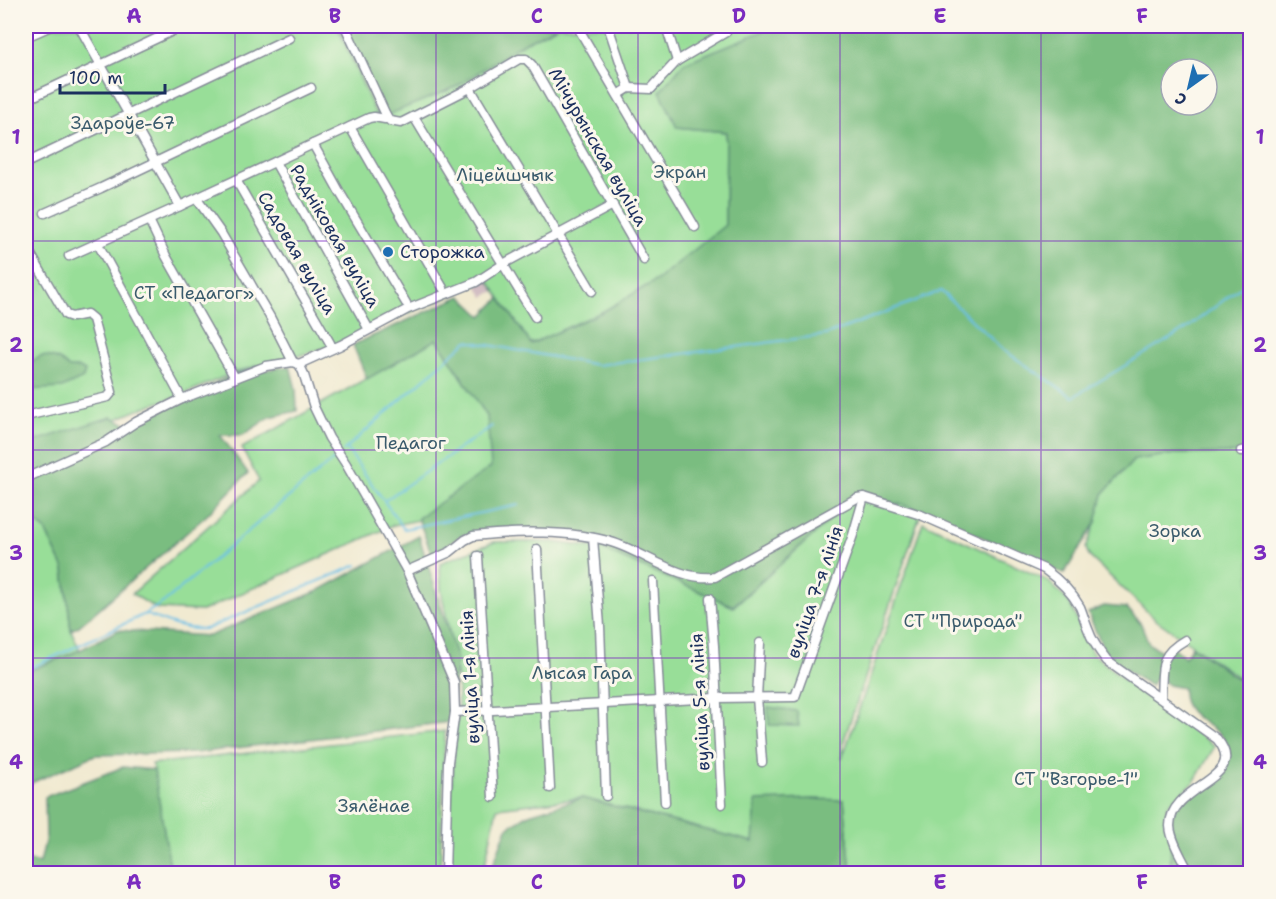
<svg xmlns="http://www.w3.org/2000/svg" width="1276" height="899" font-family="'Shantell Sans',sans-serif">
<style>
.industrial{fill:#d2bec3}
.green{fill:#98de98;stroke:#5a867b;stroke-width:1.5}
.forest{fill:#7abd80;stroke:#4a766f;stroke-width:1.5;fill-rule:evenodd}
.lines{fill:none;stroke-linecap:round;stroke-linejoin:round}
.stream{stroke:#6bc0e7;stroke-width:2}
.minor-casing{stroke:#868c98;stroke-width:11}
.minor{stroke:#fff;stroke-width:8}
.grid{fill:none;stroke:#7b2cbf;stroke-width:1.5;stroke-opacity:0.55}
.poi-dot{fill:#1f6fb2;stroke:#fbf7ec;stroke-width:2}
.labels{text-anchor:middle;stroke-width:6;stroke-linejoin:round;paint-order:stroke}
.park-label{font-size:18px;fill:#3a5b6c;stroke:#fbf7ec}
.street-label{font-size:18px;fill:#1b2f5e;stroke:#fbf7ec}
.poi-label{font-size:18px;fill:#1b2f5e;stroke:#fbf7ec;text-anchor:start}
.neatline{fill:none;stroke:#7b2cbf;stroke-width:2}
.grid-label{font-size:20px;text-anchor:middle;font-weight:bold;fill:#7b2cbf}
</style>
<rect width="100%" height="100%" fill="#fbf7ec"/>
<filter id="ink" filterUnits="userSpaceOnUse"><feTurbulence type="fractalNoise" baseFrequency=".0167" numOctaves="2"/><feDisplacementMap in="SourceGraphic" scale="12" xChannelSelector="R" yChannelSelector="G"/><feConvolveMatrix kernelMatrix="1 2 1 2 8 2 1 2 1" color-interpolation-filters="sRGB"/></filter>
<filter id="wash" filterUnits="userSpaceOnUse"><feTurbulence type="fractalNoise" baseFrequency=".008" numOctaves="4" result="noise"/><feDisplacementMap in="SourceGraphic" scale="24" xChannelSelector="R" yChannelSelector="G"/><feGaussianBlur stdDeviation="1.35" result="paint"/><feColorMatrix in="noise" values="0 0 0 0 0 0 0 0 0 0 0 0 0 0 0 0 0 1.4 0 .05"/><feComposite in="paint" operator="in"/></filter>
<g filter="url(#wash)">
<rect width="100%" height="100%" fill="#f1ead1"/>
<!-- industrial -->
<polygon class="industrial" points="488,280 495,291 484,297 476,285"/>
<!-- green -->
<g class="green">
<polygon points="26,26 337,26 378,119 557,26 771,26 771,28 677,127 726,132 725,226 657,280 604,311 531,344 488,280 328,347 233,375 259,365 233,373 177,397 150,405 69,439 26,452"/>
<polygon points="437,339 487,416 518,500 394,525 202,611 157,609 132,594 259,481 242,448"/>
<polygon points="1250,453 1250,688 1235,675 1156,620 1089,556 1086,548 1096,522 1103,494 1134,460 1174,454"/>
<polygon points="859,494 922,510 848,728 843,743 842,759 923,522 1048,581 1069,602 1092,653 1133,687 1215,746 1194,782 1167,806 1165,825 1187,873 851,873 844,800 753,842 582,798 497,808 483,873 451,873 449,816 458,707 458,677 441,590 440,563 494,542 552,542 606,549 661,571 733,607"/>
<polygon points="26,515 45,530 64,569 71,630 80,650 26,672"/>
<polygon points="445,731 440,873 171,873 152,764"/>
</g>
<!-- forest -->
<g class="forest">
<polygon points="339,26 557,26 520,45 456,87 378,119 377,110"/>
<path d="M771 26H1250V453L1174 454 1134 460 1103 494 1096 522 1064 574 922 510 859 494 733 606 562 532 462 535 432 555 418 518 491 467 487 416 437 339 367 379 353 345 461 296 482 316 500 298 531 344 604 311 657 280 725 225 726 132 677 127 660 91 684 63 771 28ZM1171 69H1207V105H1171Z"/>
<path d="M42 356C54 356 61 360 69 368H80L85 371 83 378 62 388 26 390V364Z"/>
<polygon points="290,366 296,389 297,411 270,417 243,435 220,435 248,473 206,516 79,626 71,630 64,569 45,530 26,515 26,444 111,417 131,426 233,375"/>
<polygon points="419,536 457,659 449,722 196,753 95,755 31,783 26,795 26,672 80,650 118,630 209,636 318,591"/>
<path d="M1104 606 1127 608 1141 624 1149 644 1161 651 1172 646 1185 657 1192 646 1250 688V873H1170C1172 857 1168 823 1174 810 1179 799 1207 785 1216 775 1219 771 1221 766 1223 763 1226 758 1228 755 1228 750 1228 725 1179 723 1183 688L1168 685 1158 674 1151 686 1107 658 1088 613Z"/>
<polygon points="768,707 797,711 799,726 769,725"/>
<polygon points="123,767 154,770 171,873 26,873 26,860 40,863 46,837 45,797"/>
<polygon points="582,798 753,842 756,801 812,799 844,800 851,873 490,873 507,828 529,814"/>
</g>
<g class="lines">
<!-- stream -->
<g class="stream">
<polyline points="347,449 404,529 519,505"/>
<polyline points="343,451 467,341 597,365 826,335 941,291 1002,349 1073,397 1186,329 1250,280"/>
<polyline points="384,501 492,426"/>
<path d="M145 614C165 622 184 630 206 629L357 565"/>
<polyline points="26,670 145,614 164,602 334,459"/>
</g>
</g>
</g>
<g filter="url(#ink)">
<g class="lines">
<defs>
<g id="minor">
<polyline points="79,26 180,206 369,118 374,117 385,119 386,115 390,121 401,123 470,88 519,59 526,59 532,65 644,260"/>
<polyline points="345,26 386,115"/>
<polyline points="577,26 695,227"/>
<polyline points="608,26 629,88"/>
<polyline points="666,26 677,61 726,32 729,26"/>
<polyline points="26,37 51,26"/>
<polyline points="470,88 592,291"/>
<polyline points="618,95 629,88 651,89 677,61"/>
<polyline points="26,100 183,26"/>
<polyline points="414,117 535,317"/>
<polyline points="350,127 443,288"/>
<polyline points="313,144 339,191 406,303"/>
<polyline points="275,162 367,326"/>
<polyline points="26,163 289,38"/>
<polyline points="236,180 330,343"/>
<polyline points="197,199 221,233 270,317 293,362"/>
<polyline points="45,213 101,188 311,88"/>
<polyline points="149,220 166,256 235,378"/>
<polyline points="98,244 182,399"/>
<polyline points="26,246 66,315 72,317 87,314 93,319 112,392 108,397 26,416"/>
<polyline points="69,256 180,206"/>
<polyline points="299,364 341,345 408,309 476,282 505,263 613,205"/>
<polyline points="1241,451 1250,450"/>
<polyline points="26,478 106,442 136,422 182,399 266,366 293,362 299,364 303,372 314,407 329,438 346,464 407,571 454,682 455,712 448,762 445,874"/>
<polyline points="593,538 600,626 606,796"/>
<polyline points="537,549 550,788"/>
<polyline points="478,556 493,797"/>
<path d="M407 571 450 552 465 540 473 536C514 531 572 530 611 542 645 552 677 581 715 577L857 498 864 497 921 515 1044 569C1058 579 1071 591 1080 607 1083 614 1085 622 1088 629 1092 641 1099 651 1107 661L1217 739C1251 780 1170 783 1170 826 1171 841 1183 860 1190 874"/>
<polyline points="653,581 665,802"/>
<polyline points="710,598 714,646 722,804"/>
<polyline points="760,643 757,697 762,762"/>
<path d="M1161 698C1163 669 1157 656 1185 640"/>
<polyline points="455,712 717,698 795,697 853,535 864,497"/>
</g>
</defs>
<!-- minor casing -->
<use href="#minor" class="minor-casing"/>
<!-- minor -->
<use href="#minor" class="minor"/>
</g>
</g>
<!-- grid -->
<path class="grid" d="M235 26V874M436 26V874M638 26V874M840 26V874M1041 26V874M26 241H1250M26 450H1250M26 658H1250"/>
<!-- markers -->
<circle class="poi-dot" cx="388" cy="252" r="6"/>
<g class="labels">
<!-- park labels -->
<g class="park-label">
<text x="123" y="129">Здароўе-67</text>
<text x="680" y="178">Экран</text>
<text x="505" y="181">Ліцейшчык</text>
<text x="194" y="299">СТ «Педагог»</text>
<text x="411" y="449">Педагог</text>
<text x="1175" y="537">Зорка</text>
<text x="963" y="627">СТ "Природа"</text>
<text x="582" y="679">Лысая Гара</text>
<text x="1076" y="785">СТ "Взгорье-1"</text>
<text x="374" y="812">Зялёнае</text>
</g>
<!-- street labels -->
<g class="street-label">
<text transform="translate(598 147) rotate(60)" y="6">Мічурынская вуліца</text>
<text transform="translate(335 236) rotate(60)" y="6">Радніковая вуліца</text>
<text transform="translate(297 253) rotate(60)" y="6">Садовая вуліца</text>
<text transform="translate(815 592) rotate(-71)" y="6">вуліца 7-я лінія</text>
<text transform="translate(470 677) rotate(-93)" y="6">вуліца 1-я лінія</text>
<text transform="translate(700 702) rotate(-93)" y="6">вуліца 5-я лінія</text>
</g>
<!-- poi labels -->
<g class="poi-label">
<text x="400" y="258">Сторожка</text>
</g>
</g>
<!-- margin -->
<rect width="1276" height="899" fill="none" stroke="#fbf7ec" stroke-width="66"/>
<!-- north arrow -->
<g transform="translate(1189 87) rotate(214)"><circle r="28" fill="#fbf7ec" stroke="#a1a7b3" stroke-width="1.5"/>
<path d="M0-4.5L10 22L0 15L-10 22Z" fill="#1f6fb2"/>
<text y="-9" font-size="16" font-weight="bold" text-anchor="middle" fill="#1b2f5e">С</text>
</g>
<!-- scale -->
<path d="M60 84v9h105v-9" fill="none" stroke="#1b2f5e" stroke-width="3"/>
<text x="69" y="84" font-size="18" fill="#1b2f5e" stroke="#fbf7ec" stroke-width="4.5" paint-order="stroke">100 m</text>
<rect x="33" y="33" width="1210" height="833" class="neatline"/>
<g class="grid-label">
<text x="134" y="23">A</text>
<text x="335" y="23">B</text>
<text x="537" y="23">C</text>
<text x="739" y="23">D</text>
<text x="940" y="23">E</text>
<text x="1142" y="23">F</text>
<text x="16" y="144">1</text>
<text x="1260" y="144">1</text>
<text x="16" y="352">2</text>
<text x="1260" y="352">2</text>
<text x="16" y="560">3</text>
<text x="1260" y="560">3</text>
<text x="16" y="769">4</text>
<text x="1260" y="769">4</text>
<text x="134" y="889">A</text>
<text x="335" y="889">B</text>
<text x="537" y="889">C</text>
<text x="739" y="889">D</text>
<text x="940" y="889">E</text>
<text x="1142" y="889">F</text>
</g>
</svg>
